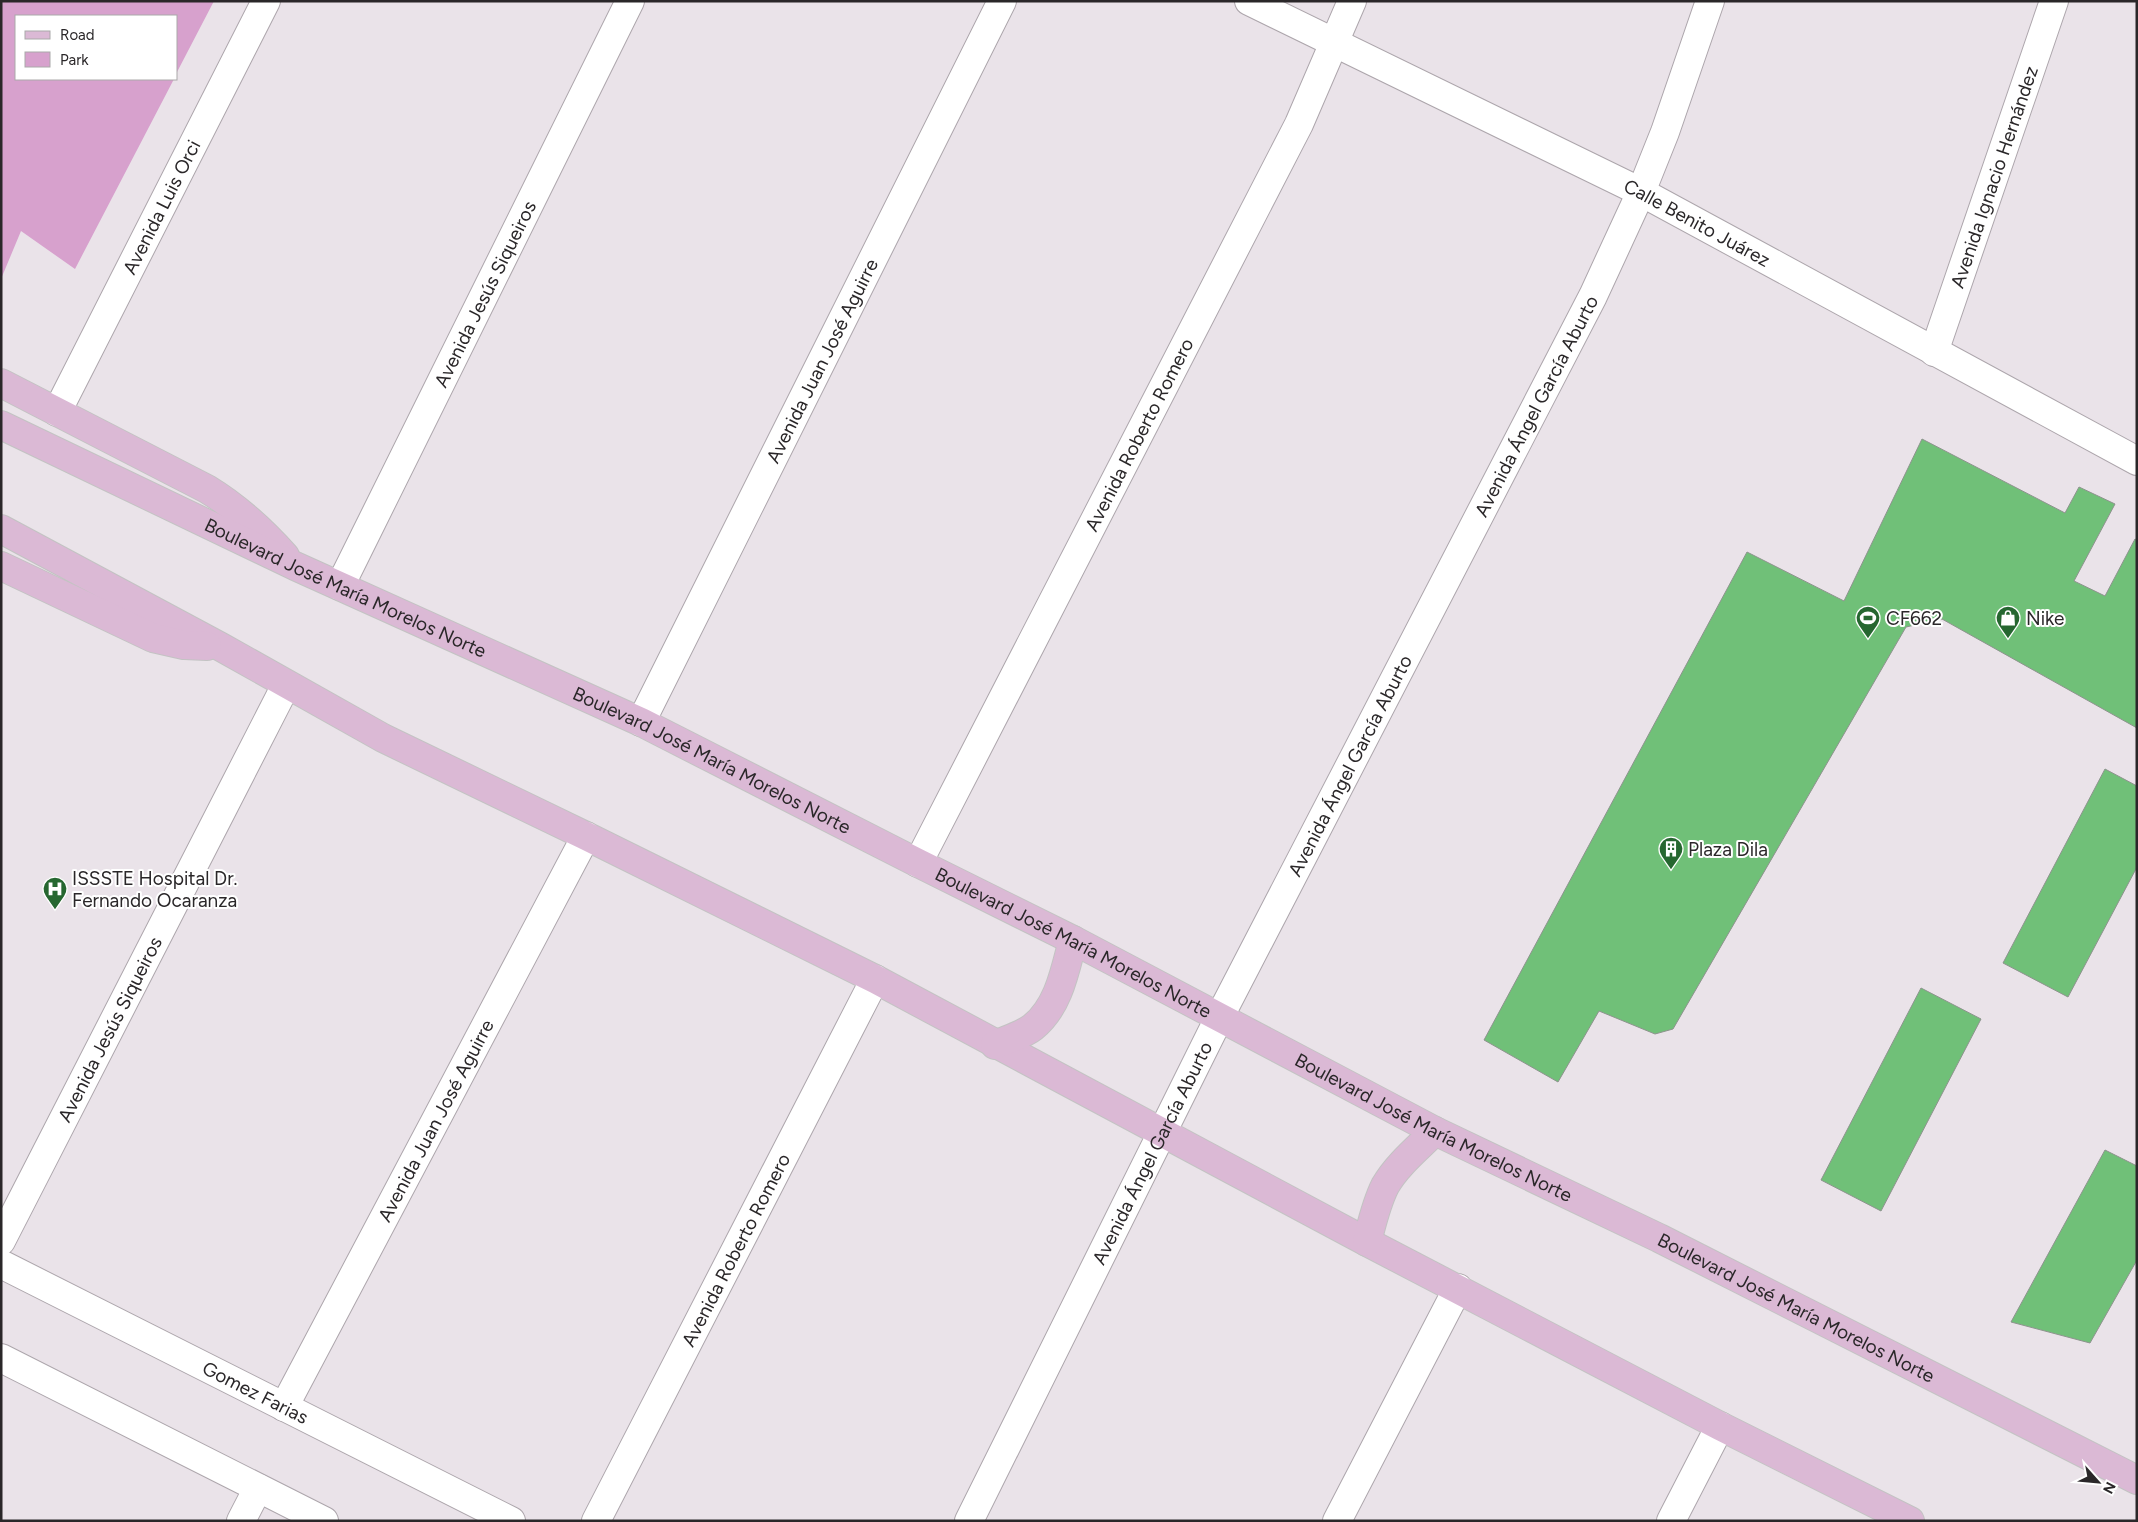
<svg xmlns="http://www.w3.org/2000/svg" width="2138" height="1522" font-family="Figtree,sans-serif">
<style>
.green{fill:#d7a1cd}
.building{fill:#70c078;stroke:#8d938d}
.lines{fill:none;stroke-linecap:round;stroke-linejoin:round}
.street-casing{stroke:#ada6ac;stroke-width:30}
.primary-casing{stroke:#c3c3c3;stroke-width:30}
.street{stroke:#fff;stroke-width:28}
.primary{stroke:#dbb9d5;stroke-width:28}
.labels{text-anchor:middle;stroke-width:4;stroke-linejoin:round;paint-order:stroke}
.street-label{font-size:19px;fill:#2a2729;stroke:#fff}
.poi-label{font-size:19px;fill:#2a2729;stroke:#fff;text-anchor:start}
</style>
<rect width="100%" height="100%" fill="#eae3e9"/>
<!-- green -->
<polygon class="green" points="1,1 214,1 176,74 176,16 16,16 16,79 174,79 75,269 21,231 1,279"/>
<!-- building -->
<g class="building">
<polygon points="1922,439 2065,513 2079,487 2115,504 2074,581 2105,596 2135,539 2137,540 2137,728 1942,619 1906,627 1673,1029 1655,1034 1599,1011 1558,1082 1484,1040 1747,552 1844,601"/>
<polygon points="2105,769 2137,786 2137,867 2068,997 2003,963"/>
<polygon points="1921,988 1981,1019 1881,1211 1821,1180"/>
<polygon points="2105,1150 2137,1166 2137,1260 2090,1343 2011,1322"/>
</g>
<g class="lines">
<defs>
<g id="street">
<path id="s1" d="M1249 1 1641 192 2137 461"/>
<path id="s2" d="M1934 352 2054 1"/>
<path id="s3" d="M57 412 266 1"/>
<path id="s4" d="M340 586 630 1"/>
<path id="s5" d="M641 722 1002 1"/>
<path id="s6" d="M918 863 1299 124 1352 1"/>
<path id="s7" d="M1 1241 286 685"/>
<path id="s8" d="M1 1264 511 1521"/>
<polyline points="1,1358 324,1521"/>
<path id="s9" d="M284 1407 586 836"/>
<polyline points="241,1521 258,1488"/>
<path id="s10" d="M596 1521 875 979"/>
<path id="s11" d="M969 1521 1219 1018 1593 296 1641 192 1665 132 1710 1"/>
<polyline points="1337,1521 1458,1288"/>
<polyline points="1671,1521 1720,1426"/>
</g>
<g id="primary">
<path d="M1 383 207 489C238 508 261 529 285 556"/>
<path id="s12" d="M1 425 295 566 641 722 918 863 1073 940 1435 1131 1659 1238 2137 1480"/>
<polyline points="1,529 221,647 383,738 586,836 875,979 1367,1242 1720,1426 1910,1521"/>
<polyline points="1,566 153,638 184,645 207,646"/>
<path d="M995 1045C1006 1040 1023 1035 1033 1027 1059 1006 1065 970 1073 940"/>
<path d="M1367 1242C1372 1223 1376 1204 1385 1186 1397 1165 1418 1148 1435 1131"/>
</g>
</defs>
<!-- street casing -->
<use href="#street" class="street-casing"/>
<!-- primary casing -->
<use href="#primary" class="primary-casing"/>
<!-- street -->
<use href="#street" class="street"/>
<!-- primary -->
<use href="#primary" class="primary"/>
</g>
<!-- icons -->
<defs>
<symbol id="stadium-pin" viewBox="-11 -11 22 30"><path d="M0 17L-7.5 6A9.5 9.5 0 1 1 7.5 6Z" fill="#266730" stroke="#fff"/><path d="M0-5a6.5 5 0 1 0 0 10a6.5 5 0 1 0 0-10ZM-3.5-1.8h7v3.6h-7Z" fill="#fff"/></symbol>
<symbol id="shop-pin" viewBox="-11 -11 22 30"><path d="M0 17L-7.5 6A9.5 9.5 0 1 1 7.5 6Z" fill="#266730" stroke="#fff"/><path d="M-5-2.5h2.3a2.7 3.5 0 0 1 5.4 0H5L5.5 6h-11ZM-1.5-2.5h3a1.5 2.3 0 0 0-3 0Z" fill="#fff"/></symbol>
<symbol id="building-pin" viewBox="-11 -11 22 30"><path d="M0 17L-7.5 6A9.5 9.5 0 1 1 7.5 6Z" fill="#266730" stroke="#fff"/><path d="M-4-6H4V6H1V3H-1V6H-4ZM-2.5-4.3h1.7v1.8h-1.7ZM.8-4.3h1.7v1.8H.8ZM-2.5-1h1.7V.8h-1.7ZM.8-1h1.7V.8H.8Z" fill="#fff"/></symbol>
<symbol id="hospital-pin" viewBox="-11 -11 22 30"><path d="M0 17L-7.5 6A9.5 9.5 0 1 1 7.5 6Z" fill="#266730" stroke="#fff"/><path d="M-5-5h3v3.5h4V-5h3V5h-3V1.5h-4V5h-3Z" fill="#fff"/></symbol>
</defs>
<g fill-rule="evenodd">
<use href="#stadium-pin" x="1854" y="604" width="28" height="38"/>
<use href="#shop-pin" x="1994" y="604" width="28" height="38"/>
<use href="#building-pin" x="1657" y="835" width="28" height="38"/>
<use href="#hospital-pin" x="41" y="875" width="28" height="38"/>
</g>
<g class="labels">
<!-- street labels -->
<g class="street-label">
<text dy="7" stroke="none"><textPath href="#s2" startOffset="185">Avenida Ignacio Hernández</textPath></text>
<text dy="7" stroke="none"><textPath href="#s3" startOffset="230">Avenida Luis Orci</textPath></text>
<text dy="7" stroke="none"><textPath href="#s1" startOffset="500">Calle Benito Juárez</textPath></text>
<text dy="7" stroke="none"><textPath href="#s4" startOffset="326">Avenida Jesús Siqueiros</textPath></text>
<text dy="7" stroke="none"><textPath href="#s5" startOffset="404">Avenida Juan José Aguirre</textPath></text>
<text dy="7" stroke="none"><textPath href="#s11" startOffset="1251">Avenida Ángel García Aburto</textPath></text>
<text dy="7" stroke="none"><textPath href="#s6" startOffset="482">Avenida Roberto Romero</textPath></text>
<text dy="7" stroke="none"><textPath href="#s12" startOffset="381">Boulevard José María Morelos Norte</textPath></text>
<text dy="7" stroke="none"><textPath href="#s12" startOffset="786">Boulevard José María Morelos Norte</textPath></text>
<text dy="7" stroke="none"><textPath href="#s11" startOffset="846">Avenida Ángel García Aburto</textPath></text>
<text dy="7" stroke="none"><textPath href="#s12" startOffset="1191">Boulevard José María Morelos Norte</textPath></text>
<text dy="7" stroke="none"><textPath href="#s7" startOffset="238">Avenida Jesús Siqueiros</textPath></text>
<text dy="7" stroke="none"><textPath href="#s9" startOffset="324">Avenida Juan José Aguirre</textPath></text>
<text dy="7" stroke="none"><textPath href="#s12" startOffset="1596">Boulevard José María Morelos Norte</textPath></text>
<text dy="7" stroke="none"><textPath href="#s11" startOffset="411">Avenida Ángel García Aburto</textPath></text>
<text dy="7" stroke="none"><textPath href="#s10" startOffset="305">Avenida Roberto Romero</textPath></text>
<text dy="7" stroke="none"><textPath href="#s12" startOffset="2001">Boulevard José María Morelos Norte</textPath></text>
<text dy="7" stroke="none"><textPath href="#s8" startOffset="285">Gomez Farias</textPath></text>
</g>
<!-- poi labels -->
<g class="poi-label">
<text x="1886" y="625">CF662</text>
<text x="2026" y="625">Nike</text>
<text x="1688" y="856">Plaza Dila</text>
<text x="72" y="885">ISSSTE Hospital Dr.<tspan x="72" dy="22">Fernando Ocaranza</tspan></text>
</g>
</g>
<!-- border -->
<rect width="2138" height="1522" fill="none" stroke="#2a2729" stroke-width="5"/>
<!-- legend -->
<rect x="15" y="15" width="162" height="65" fill="#ffffff" stroke="#aaa9a9"/>
<rect x="25" y="31" width="25" height="8" fill="#dbb9d5" stroke="#aaa9a9"/>
<text x="60" y="40" font-size="15" fill="#2a2729">Road</text>
<rect x="25" y="52" width="25" height="15" fill="#d7a1cd" stroke="#aaa9a9"/>
<text x="60" y="65" font-size="15" fill="#2a2729">Park</text>
<!-- north arrow -->
<g transform="translate(2098 1482) rotate(117)" stroke="#ffffff" stroke-width="4" paint-order="stroke">
<path d="M0-4L9 19L0 12L-9 19Z" fill="#2a2729"/>
<text y="-8" font-size="14" font-weight="bold" text-anchor="middle" fill="#2a2729">N</text>
</g>
</svg>
